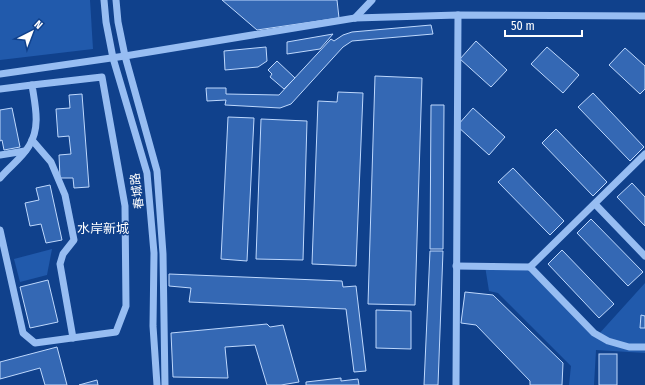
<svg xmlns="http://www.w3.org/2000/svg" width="645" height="385" font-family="'Fira Sans Condensed','Noto Sans SC',sans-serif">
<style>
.green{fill:#215aac}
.building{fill:#3468b4;stroke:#bed8fd}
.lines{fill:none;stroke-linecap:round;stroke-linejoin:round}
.minor{stroke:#97bdf2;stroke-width:7}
.labels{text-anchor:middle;stroke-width:3;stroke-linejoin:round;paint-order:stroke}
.street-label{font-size:12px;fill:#fff;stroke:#10418c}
.neighbourhood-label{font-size:13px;fill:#fff;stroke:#10418c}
</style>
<rect width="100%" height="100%" fill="#10418c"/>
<!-- green -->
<g class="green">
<polygon points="0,0 90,0 93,49 0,60"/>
<polygon points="52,249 47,275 20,282 14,259"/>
<polygon points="485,266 530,267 598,335 645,283 645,353 596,350 594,385 569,385 571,366 498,293 489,291"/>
</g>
<!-- building -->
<g class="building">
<polygon points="222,0 337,0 339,18 257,30"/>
<polygon points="431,25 433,34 352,41 343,47 291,104 280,108 225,105 226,100 207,101 206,88 226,88 226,94 279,95 331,39 334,41 343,35 352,32"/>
<polygon points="333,34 320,49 287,54 287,42"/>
<polygon points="476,41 507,70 491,87 460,59"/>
<polygon points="266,47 267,61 258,67 225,70 224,51"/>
<polygon points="547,47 579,75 563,93 531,64"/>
<polygon points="625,48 645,66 645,89 640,94 609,65"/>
<polygon points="277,61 295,78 284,89 270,77 272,74 268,70"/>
<polygon points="375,76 422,78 415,305 368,304"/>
<polygon points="338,92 363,93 356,266 312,264 318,101 337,102"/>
<polygon points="593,93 644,147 630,161 578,107"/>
<polygon points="82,94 89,187 74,188 73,178 60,178 59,155 71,154 69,136 58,137 56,109 70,108 69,95"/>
<polygon points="431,105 444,105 443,249 430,249"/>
<polygon points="12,108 20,147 4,150 2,140 0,141 0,110"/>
<polygon points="473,108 505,137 489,155 457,126"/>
<polygon points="228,117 254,118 247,261 221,259"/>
<polygon points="261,119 307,121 303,260 256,259"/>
<polygon points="556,129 607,182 593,196 542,143"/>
<polygon points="513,168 564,221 550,235 498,182"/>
<polygon points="632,183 645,197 645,226 617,197"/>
<polygon points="50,185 62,240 46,243 41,224 30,226 25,203 39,200 36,188"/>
<polygon points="591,219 643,272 628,286 577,233"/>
<polygon points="562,250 614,304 599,318 548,264"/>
<polygon points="430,251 443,251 438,385 424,385"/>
<polygon points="169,274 342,281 343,287 356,286 366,371 354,372 346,309 189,302 191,288 169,286"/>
<polygon points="48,280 58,322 30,328 20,287"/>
<polygon points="465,292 493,295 563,363 562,385 530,385 530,381 476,325 461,323"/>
<polygon points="376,310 411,311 411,349 376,348"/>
<polygon points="641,315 645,316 645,328 640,328"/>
<polygon points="267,324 270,327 283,325 299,382 281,385 267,385 255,345 225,347 228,378 173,377 171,333"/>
<polygon points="57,347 67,385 45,385 40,368 0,379 0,362"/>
<rect x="599" y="354" width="18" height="31"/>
<polygon points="341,378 341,381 358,379 359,385 306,385 306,382"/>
<polygon points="97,380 98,385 79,385"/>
</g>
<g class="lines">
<!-- minor -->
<g class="minor">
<polyline points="104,0 106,22 113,58 147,173 154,253 153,326 157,385"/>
<polyline points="116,0 118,22 125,56 157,171 163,254 165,385"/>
<polyline points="355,18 372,0"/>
<polyline points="0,74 125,56 355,18 458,15 645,16"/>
<polyline points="0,89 32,85"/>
<polyline points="32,140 51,162 65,195 74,240 63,254 60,264 73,338"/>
<polyline points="645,154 530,267 594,333 608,341 629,347 645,347"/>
<polyline points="0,155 25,151"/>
<path d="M0 178C9 167 22 158 29 146 41 127 35 105 32 85L102 77 125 206 126 306 116 332 35 343 23 333 0 230"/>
<polyline points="595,204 645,256"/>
<polyline points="456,266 530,267"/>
<polyline points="456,385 458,15"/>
</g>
</g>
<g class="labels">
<!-- street labels -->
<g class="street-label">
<text transform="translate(137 191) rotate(-97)" y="4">春城路</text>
</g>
<!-- neighbourhood labels -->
<g class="neighbourhood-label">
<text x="103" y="233">水岸新城</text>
</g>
</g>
<!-- north arrow -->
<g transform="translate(32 32) rotate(42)" stroke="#10418c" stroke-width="3" paint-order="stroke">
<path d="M0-3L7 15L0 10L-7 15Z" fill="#ffffff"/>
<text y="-6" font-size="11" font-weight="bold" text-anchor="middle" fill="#ffffff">N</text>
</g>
<!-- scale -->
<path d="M505 30v6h77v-6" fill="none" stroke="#ffffff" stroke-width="2"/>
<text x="511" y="30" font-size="12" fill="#ffffff" stroke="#10418c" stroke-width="3" paint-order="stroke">50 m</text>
</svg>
